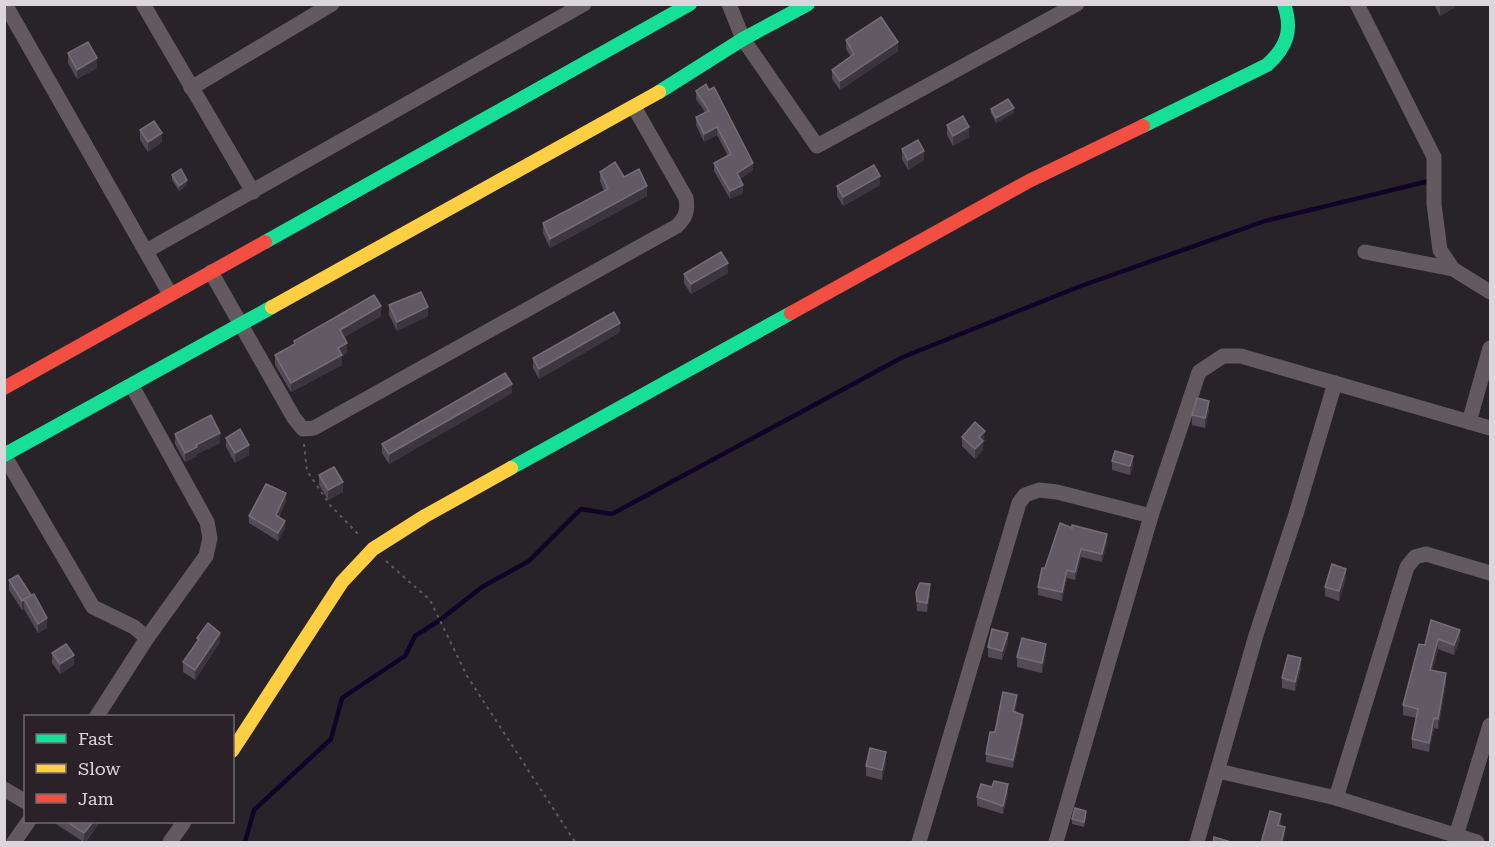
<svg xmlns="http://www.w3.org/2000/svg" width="1495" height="847" font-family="'Roboto Serif',serif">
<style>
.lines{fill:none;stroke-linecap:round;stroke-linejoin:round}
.stream{stroke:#0f0427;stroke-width:4.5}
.path{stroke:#605b5f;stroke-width:2;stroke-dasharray:3 4.5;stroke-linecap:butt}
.street{stroke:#625a5f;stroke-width:15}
.fast{stroke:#16e098;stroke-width:14}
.slow{stroke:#ffcf43;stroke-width:14}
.jam{stroke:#f24e42;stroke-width:14}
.wall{fill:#524b56}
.shaded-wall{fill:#3b353e}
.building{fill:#615a64;stroke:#746e77;stroke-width:1.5}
</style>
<rect width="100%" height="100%" fill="#282328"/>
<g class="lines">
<!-- stream -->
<polyline class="stream" points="245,842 254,810 331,739 342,698 405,656 415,636 440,620 482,587 529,561 581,509 612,514 903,357 1081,286 1265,221 1429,181"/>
<!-- path -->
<g class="path">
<polyline points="304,444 307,471 330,505 360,536"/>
<polyline points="386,561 430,600 467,676 575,842"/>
</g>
<!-- street -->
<g class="street">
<polyline points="5,4 170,294"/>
<polyline points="143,4 253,192"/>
<polyline points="729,4 743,39 817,146 1077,4"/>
<polyline points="1357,4 1434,157 1434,204 1440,250 1453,269 1490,292"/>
<polyline points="191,88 332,4"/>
<polyline points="148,250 584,4"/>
<polyline points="1365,252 1453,269"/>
<path d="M211 272 294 418 303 429 314 428 677 226C686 217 688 211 686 198L634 107"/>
<polyline points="1469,422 1490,348"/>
<polyline points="4,455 93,607 134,627 147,638"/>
<polyline points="97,716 147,638 206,556 210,538 207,522 132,386"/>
<polyline points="1218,771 1336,798 1477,842"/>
<polyline points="4,789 26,802"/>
<polyline points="1336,798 1407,567 1415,557 1426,554 1490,573"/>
<polyline points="1456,836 1490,725"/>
<polyline points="14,842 28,822"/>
<polyline points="170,842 184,822"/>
<polyline points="919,842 1019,503 1025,495 1039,490 1057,492 1151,516"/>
<polyline points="1056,842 1151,516 1199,372 1223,356 1241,356 1490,428"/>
<polyline points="1197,842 1256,635 1296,514 1335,383"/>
</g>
<!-- fast -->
<g class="fast">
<polyline points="659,92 743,39 808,4"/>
<path d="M1143 126 1267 65C1287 47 1293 30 1284 4"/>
<polyline points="265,242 690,4"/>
<polyline points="4,455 272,307"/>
<polyline points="511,468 791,313"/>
</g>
<!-- slow -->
<g class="slow">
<polyline points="272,307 659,92"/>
<polyline points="232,751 342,582 373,549 425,516 511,468"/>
</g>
<!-- jam -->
<g class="jam">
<polyline points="791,313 1029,181 1143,126"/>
<polyline points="4,388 265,242"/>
</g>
</g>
<!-- wall -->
<g class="wall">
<polygon points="1434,4 1455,4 1455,7 1440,16"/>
<polygon points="846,40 898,51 840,90 832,79 832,70 851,57 846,49"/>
<polygon points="68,53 97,68 77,79 68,63"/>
<polygon points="696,91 753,170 740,179 743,193 730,199 714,171 714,163 728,156 717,135 704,142 696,125 696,117 705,112 696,99"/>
<polygon points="991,109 1014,113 996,123 991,113"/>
<polygon points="947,125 969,137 953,146 947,135"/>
<polygon points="140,130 162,142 148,152 140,140"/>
<polygon points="902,149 924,160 908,170 902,159"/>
<polygon points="600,172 624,177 647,196 550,248 543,233 543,223 604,191 600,181"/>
<polygon points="172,175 187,185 179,191 172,180"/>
<polygon points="880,185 843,206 837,196 837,186"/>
<polygon points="728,273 691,294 684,283 684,274"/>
<polygon points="389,305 428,316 397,331 389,315"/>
<polygon points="381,316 344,337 347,353 342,356 342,365 291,392 275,365 275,355 294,344 294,341"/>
<polygon points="620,332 539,379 533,368 533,358"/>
<polygon points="512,393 389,464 382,453 382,444"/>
<polygon points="1209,411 1205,428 1192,425 1192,415"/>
<polygon points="175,434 220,443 197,454 197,456 185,462 175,444"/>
<polygon points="962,437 985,440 983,442 983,450 975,459 962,446"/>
<polygon points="226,438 249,455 235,463 226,447"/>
<polygon points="1112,461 1133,465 1130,475 1112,470"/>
<polygon points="319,475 343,492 328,500 319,485"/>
<polygon points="286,501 279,517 285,528 278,541 249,523 249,516"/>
<polygon points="1072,528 1107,542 1102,562 1081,557 1075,580 1067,578 1062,601 1038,595 1038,587 1045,568"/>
<polygon points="1346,578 1339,601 1325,596 1325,587"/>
<polygon points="9,580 47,628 38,633 24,609 22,610 9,590"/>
<polygon points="916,592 930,594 927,612 917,611"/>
<polygon points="1431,620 1460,639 1454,655 1438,649 1432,671 1446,683 1438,729 1434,728 1429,752 1412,748 1412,739 1416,718 1403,715 1403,705 1425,645"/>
<polygon points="197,638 220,642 195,680 183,672 183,662 197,642"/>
<polygon points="1008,642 1002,660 988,657 988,647"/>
<polygon points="52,653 74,665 60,674 52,663"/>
<polygon points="1046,653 1042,673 1017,667 1017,657"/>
<polygon points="1301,668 1295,691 1282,688 1282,678"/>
<polygon points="1017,703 1015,711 1023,722 1013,768 986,762 986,754 995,732"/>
<polygon points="886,762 882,780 866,776 866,766"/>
<polygon points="1008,793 1003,814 977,806 977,797"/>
<polygon points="1086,816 1084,827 1072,824 1072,819"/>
<polygon points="53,822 100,822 85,843"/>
</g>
<!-- shaded-wall -->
<g class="shaded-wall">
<polygon points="1443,4 1455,4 1455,7 1440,16 1440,6"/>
<polygon points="898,42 898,51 840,90 840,81"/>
<polygon points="97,58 97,68 77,79 77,70"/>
<polygon points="1014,108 1014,113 996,123 996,118"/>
<polygon points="717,127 717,135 704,142 704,134"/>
<polygon points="969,127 969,137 953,146 953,136"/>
<polygon points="162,133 162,142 148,152 148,142"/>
<polygon points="924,151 924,160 908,170 908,160"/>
<polygon points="753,163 753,170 737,181 737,173"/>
<polygon points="880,176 880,185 843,206 843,197"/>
<polygon points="187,180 187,185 179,191 179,186"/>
<polygon points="743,185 743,193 730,199 730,191"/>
<polygon points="647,186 647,196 550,248 550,239"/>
<polygon points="728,263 728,273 691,294 691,284"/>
<polygon points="381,306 381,316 340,340 340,330"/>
<polygon points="428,307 428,316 397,331 397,322"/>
<polygon points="620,323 620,332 539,379 539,369"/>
<polygon points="347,343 347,353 342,356 342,365 291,392 291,383 338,348"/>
<polygon points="512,384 512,393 389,464 389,454"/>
<polygon points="1209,401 1209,411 1205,428 1205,418"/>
<polygon points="985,431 983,450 975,459 975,449 979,437"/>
<polygon points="220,433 220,443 197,454 197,456 185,462 185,453 196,445"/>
<polygon points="249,445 249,455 235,463 235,453"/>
<polygon points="1133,456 1133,465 1130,475 1130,466"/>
<polygon points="343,482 343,492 328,500 328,490"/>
<polygon points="286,493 286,501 276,523 276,515"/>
<polygon points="285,521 285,528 278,541 278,533"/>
<polygon points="1107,534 1107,542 1102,562 1102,554"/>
<polygon points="1081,549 1081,557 1075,580 1075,572"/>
<polygon points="1346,569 1346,578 1339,601 1339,591"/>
<polygon points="1067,570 1067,578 1062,601 1062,592"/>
<polygon points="930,584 930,594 927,612 927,603"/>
<polygon points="31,595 24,599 24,609 22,610 22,601"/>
<polygon points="47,618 47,628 38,633 38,624"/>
<polygon points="1460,630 1460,639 1454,655 1454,645"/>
<polygon points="220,633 220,642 195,680 195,670"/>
<polygon points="1008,633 1008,642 1002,660 1002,651"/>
<polygon points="1438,639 1438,649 1430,680 1430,670"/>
<polygon points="1046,644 1046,653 1042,673 1042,663"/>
<polygon points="74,655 74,665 60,674 60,664"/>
<polygon points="1301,658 1301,668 1295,691 1295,682"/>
<polygon points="1446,673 1446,683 1438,729 1438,719"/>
<polygon points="1017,695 1017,703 1013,718 1013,711"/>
<polygon points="1023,715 1023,722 1013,768 1013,760"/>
<polygon points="1434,718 1434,728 1429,752 1429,743"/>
<polygon points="886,752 886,762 882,780 882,770"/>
<polygon points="1008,784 1008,793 1003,814 1003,806"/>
<polygon points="1281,814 1281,824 1278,835 1278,825"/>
<polygon points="93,822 100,822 84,843 84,833"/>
<polygon points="1285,827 1285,836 1283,843 1281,843"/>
</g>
<!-- building -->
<g class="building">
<polygon points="881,17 898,42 840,81 832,70 854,54 846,40"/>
<polygon points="88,42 97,58 77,70 68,53"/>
<polygon points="706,84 709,90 714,87 753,163 737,173 743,185 730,191 714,163 731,154 717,127 704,134 696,117 709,111 696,91"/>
<polygon points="1008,99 1014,108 996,118 991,109"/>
<polygon points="963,116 969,127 953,136 947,125"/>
<polygon points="154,121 162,133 148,142 140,130"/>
<polygon points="918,140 924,151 908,160 902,149"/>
<polygon points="615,162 624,177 639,169 647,186 550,239 543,223 608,189 600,172"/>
<polygon points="874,165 880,176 843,197 837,186"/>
<polygon points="181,169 187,180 179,186 172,175"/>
<polygon points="721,252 728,263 691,284 684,274"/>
<polygon points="421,292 428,307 397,322 389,305"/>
<polygon points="374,295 381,306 340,330 347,343 338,348 342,355 291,383 275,355 295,344 294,341"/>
<polygon points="614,312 620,323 539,369 533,358"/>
<polygon points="505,373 512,384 389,454 382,444"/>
<polygon points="1197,398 1209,401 1205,418 1192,415"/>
<polygon points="211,415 220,433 196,445 197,447 185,453 175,434"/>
<polygon points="975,422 985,431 979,437 983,441 975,449 962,437"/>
<polygon points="240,429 249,445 235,453 226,438"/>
<polygon points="1115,451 1133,456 1130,466 1112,461"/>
<polygon points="334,467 343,482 328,490 319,475"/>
<polygon points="266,484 286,493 276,515 285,521 278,533 249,516"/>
<polygon points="1060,523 1072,528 1072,525 1107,534 1102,554 1081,549 1075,572 1067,570 1062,592 1038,587 1042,568 1045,568"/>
<polygon points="1332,564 1346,569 1339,591 1325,587"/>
<polygon points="18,575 31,595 22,601 9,580"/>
<polygon points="920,583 930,584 927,603 917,601 916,592"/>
<polygon points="34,594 47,618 38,624 24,599"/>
<polygon points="1431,620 1460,630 1454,645 1438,639 1430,670 1446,673 1438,719 1434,718 1429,743 1412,739 1418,709 1403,705 1419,644 1425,645"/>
<polygon points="208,623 220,633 195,670 183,662 199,639 197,638"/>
<polygon points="992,629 1008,633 1002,651 988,647"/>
<polygon points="1022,638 1046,644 1042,663 1017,657"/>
<polygon points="66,644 74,655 60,664 52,653"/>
<polygon points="1288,655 1301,658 1295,682 1282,678"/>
<polygon points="1003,692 1017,695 1013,711 1023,715 1013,760 986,754 990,732 995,732"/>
<polygon points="870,748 886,752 882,770 866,766"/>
<polygon points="994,781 1008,784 1003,806 977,797 981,784 992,787"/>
<polygon points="1075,808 1086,811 1084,822 1072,819"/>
<polygon points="1270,811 1281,814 1278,825 1285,827 1281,843 1261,843"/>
<polygon points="67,822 93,822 84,833"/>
<polygon points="1214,837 1234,843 1213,843"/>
</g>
<!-- border -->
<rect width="1495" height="847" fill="none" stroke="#dbd6db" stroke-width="12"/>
<!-- legend -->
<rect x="24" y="715" width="210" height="108" fill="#2a2129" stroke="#716970" stroke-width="1.5"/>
<rect x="36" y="734" width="30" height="9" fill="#16e098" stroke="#716970" stroke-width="1.5"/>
<text x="78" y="745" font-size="18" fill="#dbd6db">Fast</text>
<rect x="36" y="764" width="30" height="9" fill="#ffcf43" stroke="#716970" stroke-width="1.5"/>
<text x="78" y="775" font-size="18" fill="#dbd6db">Slow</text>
<rect x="36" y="794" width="30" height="9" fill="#f24e42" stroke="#716970" stroke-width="1.5"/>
<text x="78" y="805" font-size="18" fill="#dbd6db">Jam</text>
</svg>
